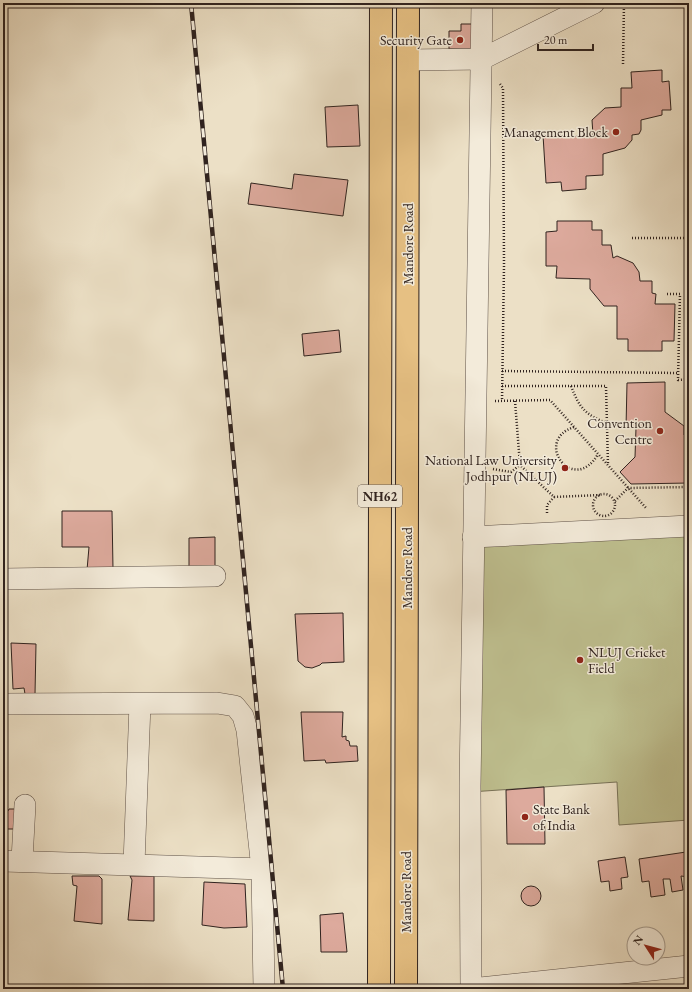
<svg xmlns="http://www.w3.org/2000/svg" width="692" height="992" font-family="'EB Garamond',serif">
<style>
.green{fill:#bfc090;stroke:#787258}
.building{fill:#ddaa9d;stroke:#30231f}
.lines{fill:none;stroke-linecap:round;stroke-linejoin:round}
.street-casing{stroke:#5f5249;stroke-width:22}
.highway-casing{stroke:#30231f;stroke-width:24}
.path{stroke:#30231f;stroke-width:2.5;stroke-dasharray:1 2;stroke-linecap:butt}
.street{stroke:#f3ebda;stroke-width:21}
.highway{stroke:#e6c083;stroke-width:22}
.rail-casing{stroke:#30231f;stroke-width:4.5}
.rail{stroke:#f3ebda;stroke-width:3;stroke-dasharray:9;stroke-linecap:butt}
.poi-dot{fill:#8f2418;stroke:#f3ebda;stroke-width:1.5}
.labels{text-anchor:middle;stroke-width:3;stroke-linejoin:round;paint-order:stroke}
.shield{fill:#f3ebda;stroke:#6a5f57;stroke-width:1}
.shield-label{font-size:13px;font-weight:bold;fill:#30231f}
.poi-label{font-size:14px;fill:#30231f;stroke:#f3ebda;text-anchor:end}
.street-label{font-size:14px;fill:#30231f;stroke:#f3ebda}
</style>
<rect width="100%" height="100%" fill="#ece0c6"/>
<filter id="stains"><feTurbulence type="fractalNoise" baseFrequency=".005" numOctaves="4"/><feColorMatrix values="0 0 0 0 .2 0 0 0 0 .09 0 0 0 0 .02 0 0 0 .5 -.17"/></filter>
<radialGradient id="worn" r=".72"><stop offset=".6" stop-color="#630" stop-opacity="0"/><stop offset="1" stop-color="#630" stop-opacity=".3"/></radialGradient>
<!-- green -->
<polygon class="green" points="689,524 689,820 619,825 617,782 470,792 473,537"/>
<!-- building -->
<g class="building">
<polygon points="461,24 472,24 472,49 449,49 449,31 461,31"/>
<polygon points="662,70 662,82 669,81 671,110 662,110 662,115 641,120 641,130 639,134 632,135 632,140 625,148 603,154 603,175 586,176 586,189 562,191 561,182 546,183 543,135 567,134 567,137 593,135 592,120 605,108 621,107 621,88 632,88 631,72"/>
<polygon points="358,105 360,146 327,147 325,107"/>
<polygon points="294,174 348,180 343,216 248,204 251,183 292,189"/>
<polygon points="557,221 592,221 592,230 602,230 602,245 611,245 613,258 617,256 633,263 639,272 640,281 652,281 652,293 656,294 655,304 675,304 674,341 662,341 662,351 628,351 628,339 617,339 617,306 604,306 590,289 590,279 556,278 557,266 546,266 546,232 557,231"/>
<polygon points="339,330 341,352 304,356 302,334"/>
<polygon points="665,382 665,412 684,426 684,435 689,435 689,483 631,484 620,472 635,457 636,428 626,428 627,383"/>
<polygon points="62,511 112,511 113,569 87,570 89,547 62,547"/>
<polygon points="215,537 215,567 189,568 189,538"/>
<polygon points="343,613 344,662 322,663 320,665 312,668 305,667 298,661 295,614"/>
<polygon points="11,643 36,644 35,694 25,694 24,688 13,689"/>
<polygon points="301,712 343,712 342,737 346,736 346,740 349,741 350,746 357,746 358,761 326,763 325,760 304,761"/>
<polygon points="544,787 545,844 507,844 506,790"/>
<polygon points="9,809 15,809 14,829 3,829 3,812 8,811"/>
<polygon points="686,852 689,877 681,876 683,890 672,892 670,879 663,879 665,895 651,897 649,881 642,882 639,859"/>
<polygon points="625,857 628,877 621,878 622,889 610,891 609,881 601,882 598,861"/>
<polygon points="72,876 99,876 102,879 102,924 74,921 77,886 73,885"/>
<polygon points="130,876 154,876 154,921 128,920 132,880"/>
<polygon points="204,882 245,884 247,927 224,928 202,925"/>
<circle cx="531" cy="896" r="10"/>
<polygon points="343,913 347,952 321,952 320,915"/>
</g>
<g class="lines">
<defs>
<g id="street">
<polyline points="408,60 482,59 594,3"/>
<polyline points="473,537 689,526"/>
<polyline points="3,579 215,576"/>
<polyline points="3,704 217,703 235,706 243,716 247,730 262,869 264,989"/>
<polyline points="22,860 25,805"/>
<polyline points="3,861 262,869"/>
<polyline points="134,864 140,704"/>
<polyline points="471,989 470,786 482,3"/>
<polyline points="471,989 689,966"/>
</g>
<g id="highway">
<polyline points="379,989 381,3"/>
<polyline points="406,989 408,3"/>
</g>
</defs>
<!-- street casing -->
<use href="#street" class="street-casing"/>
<!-- highway casing -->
<use href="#highway" class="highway-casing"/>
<!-- path -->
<g class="path">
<polyline points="623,64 624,3"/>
<polyline points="500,84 503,88 504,265 502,401"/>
<polyline points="632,238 689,238"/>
<polyline points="667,294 680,294 678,380 689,379"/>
<polyline points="502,371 678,373"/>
<polyline points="502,386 606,386 608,465"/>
<path d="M571 386C579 407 585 415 607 423"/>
<polyline points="495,401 550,400 647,509"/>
<polyline points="515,401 520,465 554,497 601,495"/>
<path d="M574 427C532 441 574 496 598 454"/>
<polyline points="685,427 689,423"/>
<polyline points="493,469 511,472 520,465"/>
<circle cx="604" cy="505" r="11"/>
<polyline points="615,501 628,488 689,487"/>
<polyline points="547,513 547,505 554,497"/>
</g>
<!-- street -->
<use href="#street" class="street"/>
<!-- highway -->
<use href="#highway" class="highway"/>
<defs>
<polyline id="rail" points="191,3 283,989"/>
</defs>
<!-- rail casing -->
<use href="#rail" class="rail-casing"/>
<!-- rail -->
<use href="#rail" class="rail"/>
</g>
<!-- markers -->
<g class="poi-dot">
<circle cx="460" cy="40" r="4"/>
<circle cx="616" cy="132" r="4"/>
<circle cx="660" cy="431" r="4"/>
<circle cx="565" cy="468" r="4"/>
<circle cx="580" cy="660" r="4"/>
<circle cx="525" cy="817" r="4"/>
</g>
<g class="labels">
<!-- shield labels -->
<rect class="shield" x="358" y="485" width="44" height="22" rx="3"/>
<g class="shield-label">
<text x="380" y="501">NH62</text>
</g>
<!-- poi labels -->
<g class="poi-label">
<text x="452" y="45">Security Gate</text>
<text x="608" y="137">Management Block</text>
<text x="652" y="428">Convention<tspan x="652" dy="16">Centre</tspan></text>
<text x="557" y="465">National Law University<tspan x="557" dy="16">Jodhpur (NLUJ)</tspan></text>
<text x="588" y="657" text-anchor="start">NLUJ Cricket<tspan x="588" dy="16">Field</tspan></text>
<text x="533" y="814" text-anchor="start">State Bank<tspan x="533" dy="16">of India</tspan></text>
</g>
<!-- street labels -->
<g class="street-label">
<text transform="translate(408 244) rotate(-90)" y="5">Mandore Road</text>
<text transform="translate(407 568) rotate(-90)" y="5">Mandore Road</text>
<text transform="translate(406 892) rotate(-90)" y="5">Mandore Road</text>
</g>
</g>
<!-- margin -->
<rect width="692" height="992" fill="none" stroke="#ece0c6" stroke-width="16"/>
<rect x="4" y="4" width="684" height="984" fill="none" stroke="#30231f" stroke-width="2"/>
<rect x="8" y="8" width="676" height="976" fill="none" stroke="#30231f"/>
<!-- north arrow -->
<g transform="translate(646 946) rotate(306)"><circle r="19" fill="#f3ebda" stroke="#a59b8f"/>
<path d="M0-3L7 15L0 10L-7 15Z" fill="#8f2418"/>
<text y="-6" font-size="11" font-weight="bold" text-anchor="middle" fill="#30231f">N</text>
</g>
<!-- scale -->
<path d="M538 44v6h55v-6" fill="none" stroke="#30231f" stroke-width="2"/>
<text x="544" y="44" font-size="12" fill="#30231f" stroke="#f3ebda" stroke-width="3" paint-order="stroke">20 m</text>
<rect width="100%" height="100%" filter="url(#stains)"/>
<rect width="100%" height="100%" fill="url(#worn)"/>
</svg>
